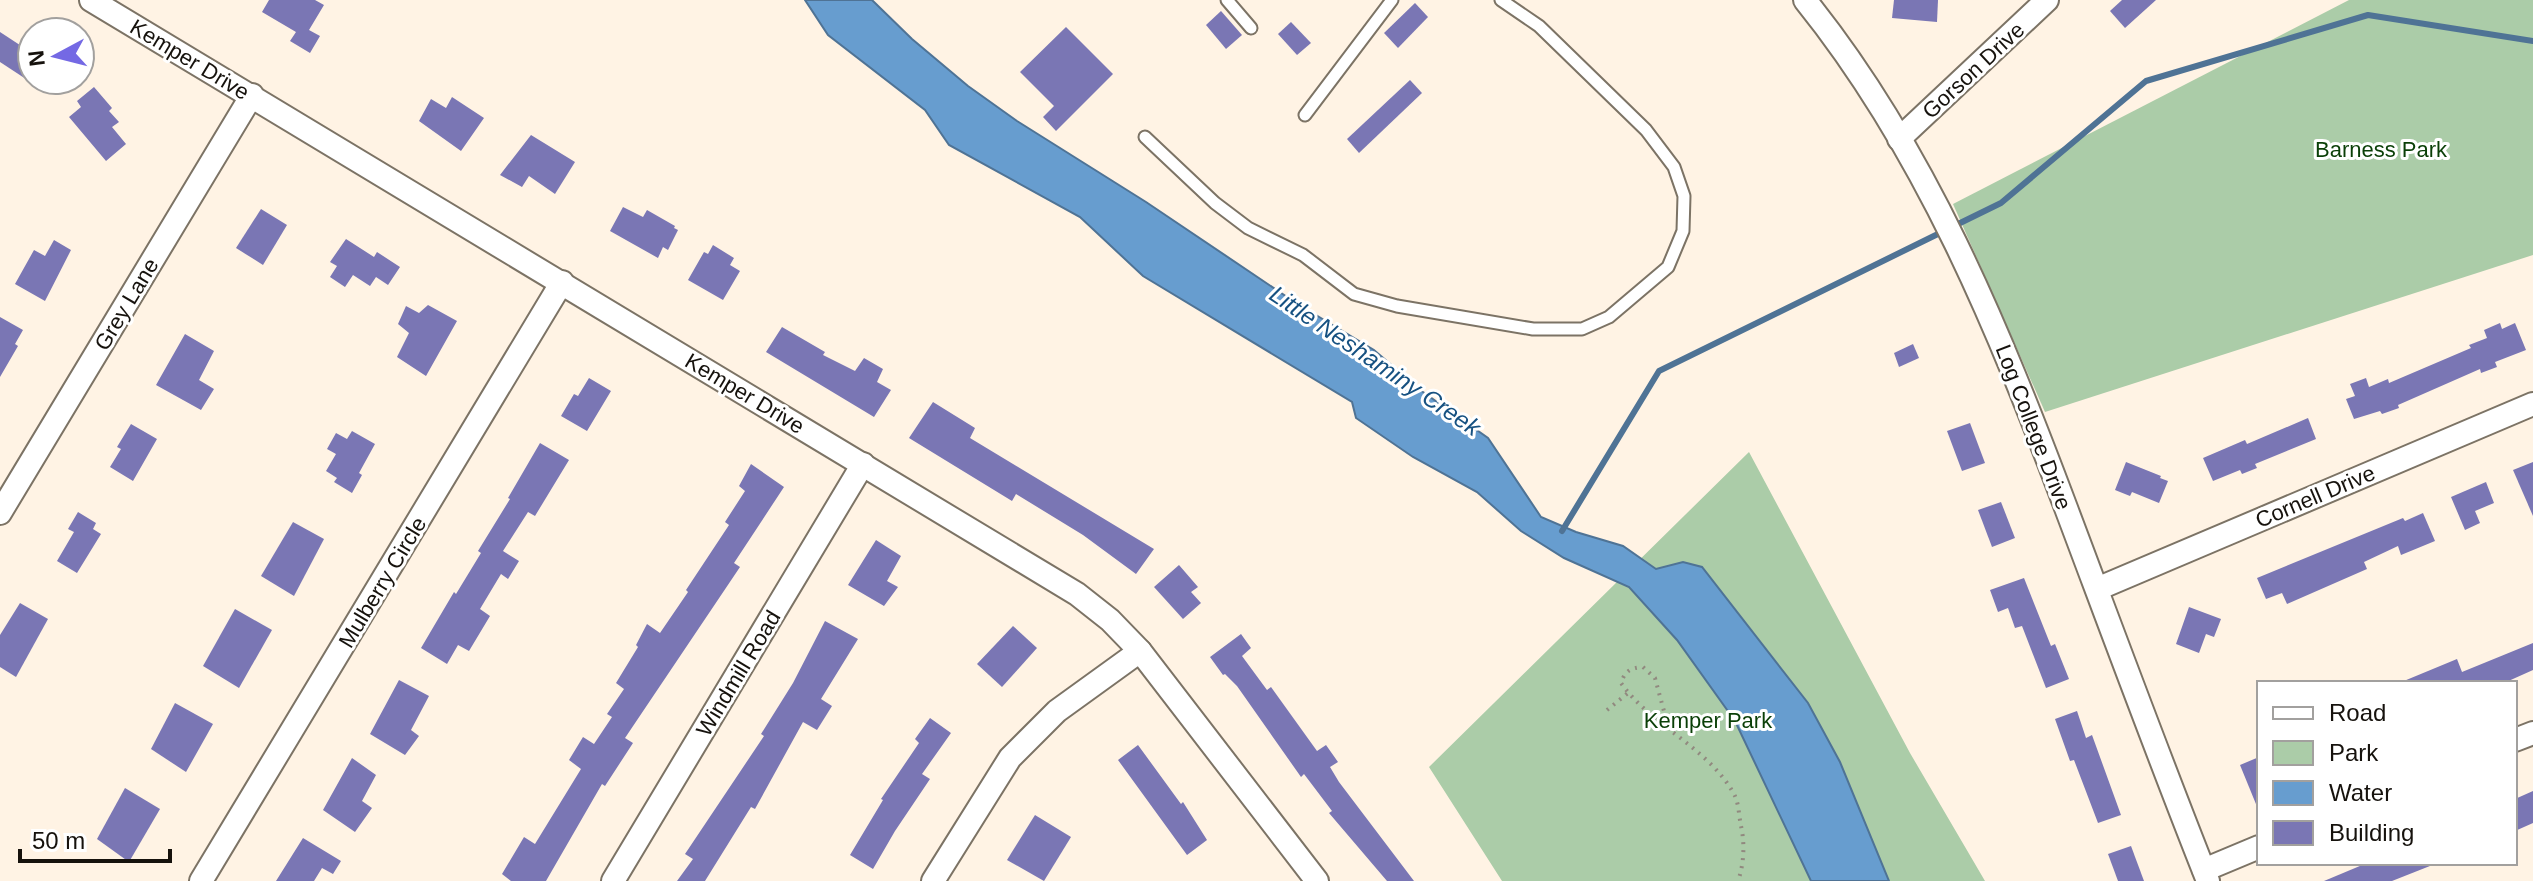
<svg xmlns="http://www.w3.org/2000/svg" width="2533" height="881" font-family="Arial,sans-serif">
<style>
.green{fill:#abcca8}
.water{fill:#679dcf;stroke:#4f7395;stroke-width:2}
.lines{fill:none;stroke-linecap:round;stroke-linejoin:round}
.stream{stroke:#4f7395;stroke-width:6}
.building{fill:#7a76b4}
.service-casing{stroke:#7c7365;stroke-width:15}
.minor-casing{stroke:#7c7365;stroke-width:26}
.path{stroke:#91897f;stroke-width:4;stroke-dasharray:2 6;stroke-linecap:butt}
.service{stroke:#fff;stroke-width:11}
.minor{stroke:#fff;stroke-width:22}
.labels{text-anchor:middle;stroke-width:6;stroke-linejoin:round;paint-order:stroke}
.street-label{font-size:22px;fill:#16120d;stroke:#fff}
.park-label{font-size:22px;fill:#0a3f07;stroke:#fff}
.water-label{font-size:24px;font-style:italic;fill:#165181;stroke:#fff}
</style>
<rect width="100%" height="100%" fill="#fff3e4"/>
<!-- green -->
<g class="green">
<polygon points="2349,0 2533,0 2533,255 2045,412 1953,204"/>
<polygon points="1749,452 1910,753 1985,881 1502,881 1429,767"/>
</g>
<!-- water -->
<polygon class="water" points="805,0 872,0 912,39 968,86 1017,121 1146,202 1296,303 1374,350 1423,392 1488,438 1541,517 1576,532 1623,546 1656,569 1683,562 1702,567 1808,703 1840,762 1889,881 1811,881 1735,721 1677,640 1629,587 1564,558 1521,531 1477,492 1413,457 1356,418 1352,402 1143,276 1080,217 949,145 925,110 828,35"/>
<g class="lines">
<!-- stream -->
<g class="stream">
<polyline points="1954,226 2001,203 2146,81 2368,15 2533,41"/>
<polyline points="1562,531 1659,371 1944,231"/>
</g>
</g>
<!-- building -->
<g class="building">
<polygon points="269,0 315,0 324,5 309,30 320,36 310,53 290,41 296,32 262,12"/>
<polygon points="1894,0 1938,0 1937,22 1892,18"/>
<polygon points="2122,0 2156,0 2125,28 2110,11"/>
<polygon points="1415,3 1428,17 1398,48 1384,33"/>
<polygon points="1221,11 1242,35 1226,49 1206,25"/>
<polygon points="1291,22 1311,43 1297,55 1278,34"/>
<polygon points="1066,27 1113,74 1056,131 1043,117 1054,106 1020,72"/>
<polygon points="0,32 32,53 32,83 0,62"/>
<polygon points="1410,80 1422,93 1359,153 1347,139"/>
<polygon points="94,87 112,108 109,111 119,122 112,127 126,144 106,161 69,117 81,107 77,101"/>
<polygon points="452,97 484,118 461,151 419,121 431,99 446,108"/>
<polygon points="531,135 575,162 555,194 529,176 522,187 500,175"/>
<polygon points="623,207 643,217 647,210 675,226 674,228 678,230 668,250 663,247 658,258 610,231"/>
<polygon points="261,209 287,225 263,265 236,248"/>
<polygon points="346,239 374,257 377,252 400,267 388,285 376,277 370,286 353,275 345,287 330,277 337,266 330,262"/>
<polygon points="54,240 71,250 45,301 15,284 34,250 45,256"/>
<polygon points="713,245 734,258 730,265 740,271 723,300 688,280 704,252 708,254"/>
<polygon points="428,305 457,321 426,376 397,357 409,333 398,324 406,306 419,313"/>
<polygon points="0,317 23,330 15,344 18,346 0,377"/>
<polygon points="2500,323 2502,329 2515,323 2526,350 2495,362 2497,367 2481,373 2480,369 2398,405 2399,408 2382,414 2380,411 2354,419 2346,399 2355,396 2350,384 2366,378 2369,387 2388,379 2389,383 2471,348 2469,345 2487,338 2484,330"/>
<polygon points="782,327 825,352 823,355 855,371 864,358 883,369 877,382 891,390 874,417 766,352"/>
<polygon points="185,334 214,351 199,380 214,389 201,410 156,385"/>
<polygon points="1913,344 1919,358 1899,367 1894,353"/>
<polygon points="589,378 611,391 587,431 561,416 574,394 578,396"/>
<polygon points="933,402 975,428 970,438 1154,549 1136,574 1083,535 1016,494 1012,501 909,438"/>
<polygon points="2308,418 2316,439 2255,464 2257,468 2242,474 2240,470 2213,481 2203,458 2245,440 2247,444"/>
<polygon points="1970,423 1985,463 1962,471 1947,431"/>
<polygon points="131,424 157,439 133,481 110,467 121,449 117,447"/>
<polygon points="352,431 375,444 359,473 362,475 352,493 334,482 337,478 326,471 336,454 327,449 336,433 347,439"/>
<polygon points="540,443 569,460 535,516 528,512 503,551 519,561 508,579 501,574 480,609 490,616 469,651 458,645 447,664 421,648 454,592 456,594 481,553 478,551 510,499 508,498"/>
<polygon points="2126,462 2161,476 2160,478 2168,481 2159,503 2132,492 2130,496 2115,490"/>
<polygon points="2533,462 2533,516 2513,470"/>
<polygon points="751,464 784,487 734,563 740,567 625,738 633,743 605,786 602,784 546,881 511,881 502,874 524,837 535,844 581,769 569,760 583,737 594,744 612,717 607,714 624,689 616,683 638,647 636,645 647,624 660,633 688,592 686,590 729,525 725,522 745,491 739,486"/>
<polygon points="2486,482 2494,503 2475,511 2480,523 2465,530 2451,497"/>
<polygon points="2001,502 2015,538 1992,547 1978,510"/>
<polygon points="78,512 96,523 93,529 101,534 77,573 57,561 74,532 68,529"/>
<polygon points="2423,513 2435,541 2401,555 2398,546 2364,562 2367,569 2287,604 2282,593 2266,599 2257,578 2403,518 2405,521"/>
<polygon points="293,522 324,539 294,596 261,576"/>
<polygon points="876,540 901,556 887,581 898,587 884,606 848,585"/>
<polygon points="1179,565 1198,587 1191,592 1201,603 1183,619 1154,587"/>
<polygon points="2024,578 2051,646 2055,644 2069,679 2046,688 2022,626 2015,628 2008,608 1998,612 1990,590"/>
<polygon points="20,603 48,619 16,677 0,667 0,635"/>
<polygon points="2189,607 2221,619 2214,637 2206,634 2199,653 2176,644"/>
<polygon points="235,609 272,630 239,688 203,666"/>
<polygon points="825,621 858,639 821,699 832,706 817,730 803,722 755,809 751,807 705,881 677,881 693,859 685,854 764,736 761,734 793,683"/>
<polygon points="1013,626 1037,648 1002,687 977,664"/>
<polygon points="1241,634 1251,648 1242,656 1267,690 1271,687 1317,751 1326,745 1338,762 1330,767 1339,782 1414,881 1387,881 1329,813 1332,811 1304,774 1301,777 1237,686 1225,674 1223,675 1210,657"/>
<polygon points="2533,643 2533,670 2504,683 2399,683 2457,659 2462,672"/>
<polygon points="399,680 429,696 411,730 419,736 405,755 370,734"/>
<polygon points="175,703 213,724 186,772 151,749"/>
<polygon points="2077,711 2086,738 2092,735 2121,815 2098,823 2074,760 2070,761 2055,719"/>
<polygon points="930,718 951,733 922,774 930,779 895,831 873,869 850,855 883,800 881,799 919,743 915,739"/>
<polygon points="1138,745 1181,804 1183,802 1207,840 1187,855 1118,760"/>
<polygon points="2259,757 2259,809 2258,809 2240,765"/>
<polygon points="352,758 376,775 362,801 372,808 355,832 323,810"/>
<polygon points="125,788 160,809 129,862 97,839"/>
<polygon points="2533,791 2533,823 2515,831 2515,799"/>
<polygon points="1035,815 1071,837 1044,881 1007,860"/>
<polygon points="303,838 341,861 333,874 322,868 314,881 276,881"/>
<polygon points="2131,846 2144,881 2118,881 2108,854"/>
<polygon points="2367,863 2435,863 2435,864 2392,881 2324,881"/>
</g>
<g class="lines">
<defs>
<g id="service">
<polyline points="1227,0 1251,28"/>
<polyline points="1305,115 1392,0"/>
<polyline points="1145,137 1215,203 1248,228 1303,255 1354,294 1397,306 1533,329 1582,329 1609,317 1668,267 1683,231 1684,196 1674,167 1646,130 1539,26 1501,0"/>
</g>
<g id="minor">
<polyline points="91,0 1077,594 1110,620 1140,651 1317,881"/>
<path d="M1805 0C1926 150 1999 330 2066 508 2113 633 2159 758 2208 881"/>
<polyline points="1899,139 2047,0"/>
<polyline points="0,513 252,95"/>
<polyline points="2097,589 2533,404"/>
<polyline points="2515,740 2533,733"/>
<polyline points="2204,870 2259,847"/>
<polyline points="201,881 562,282"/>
<polyline points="613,881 863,464"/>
<polyline points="933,881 1010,758 1057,711 1140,651"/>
</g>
</defs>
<!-- service casing -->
<use href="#service" class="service-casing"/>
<!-- minor casing -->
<use href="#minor" class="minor-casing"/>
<!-- path -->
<g class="path">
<polyline points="1607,710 1628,693"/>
<path d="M1668 726 1655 678 1643 667C1630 668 1625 671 1621 683 1651 726 1710 748 1735 796 1739 805 1739 817 1741 826 1745 844 1744 864 1738 881"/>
</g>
<!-- service -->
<use href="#service" class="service"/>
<!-- minor -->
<use href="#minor" class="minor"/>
</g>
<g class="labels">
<!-- street labels -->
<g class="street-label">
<text transform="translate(190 59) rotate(31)" y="8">Kemper Drive</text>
<text transform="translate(1973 70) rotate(-43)" y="8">Gorson Drive</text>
<text transform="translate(126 304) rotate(-59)" y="8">Grey Lane</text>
<text transform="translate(745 393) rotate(31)" y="8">Kemper Drive</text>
<text transform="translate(2034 427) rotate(69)" y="8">Log College Drive</text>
<text transform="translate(2315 496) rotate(-23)" y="8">Cornell Drive</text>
<text transform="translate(382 582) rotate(-59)" y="8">Mulberry Circle</text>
<text transform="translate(738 673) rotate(-59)" y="8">Windmill Road</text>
</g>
<!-- park labels -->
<g class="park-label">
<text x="2381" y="157">Barness Park</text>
<text x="1708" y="728">Kemper Park</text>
</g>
<!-- water labels -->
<g class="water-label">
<text transform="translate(1375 361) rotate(34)" y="8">Little Neshaminy Creek</text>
</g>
</g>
<!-- legend -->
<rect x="2257" y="681" width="260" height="184" fill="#ffffff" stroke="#a2a09e" stroke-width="2"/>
<rect x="2273" y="707" width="40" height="12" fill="#ffffff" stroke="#a2a09e" stroke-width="2"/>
<text x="2329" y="721" font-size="24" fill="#16120d">Road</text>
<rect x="2273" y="741" width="40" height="24" fill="#abcca8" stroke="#a2a09e" stroke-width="2"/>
<text x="2329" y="761" font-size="24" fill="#16120d">Park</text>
<rect x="2273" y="781" width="40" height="24" fill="#679dcf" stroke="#a2a09e" stroke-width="2"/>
<text x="2329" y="801" font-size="24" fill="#16120d">Water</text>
<rect x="2273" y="821" width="40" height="24" fill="#7a76b4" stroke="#a2a09e" stroke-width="2"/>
<text x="2329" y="841" font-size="24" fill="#16120d">Building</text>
<!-- north arrow -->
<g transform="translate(56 56) rotate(263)"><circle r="38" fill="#ffffff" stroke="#a2a09e" stroke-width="2"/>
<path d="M0-6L14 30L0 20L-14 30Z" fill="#7469e4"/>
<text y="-12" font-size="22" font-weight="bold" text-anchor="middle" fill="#16120d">N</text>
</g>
<!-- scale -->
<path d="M20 849v12h150v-12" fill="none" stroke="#16120d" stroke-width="4"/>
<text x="32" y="849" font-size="24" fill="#16120d" stroke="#ffffff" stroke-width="6" paint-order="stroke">50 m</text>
</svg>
